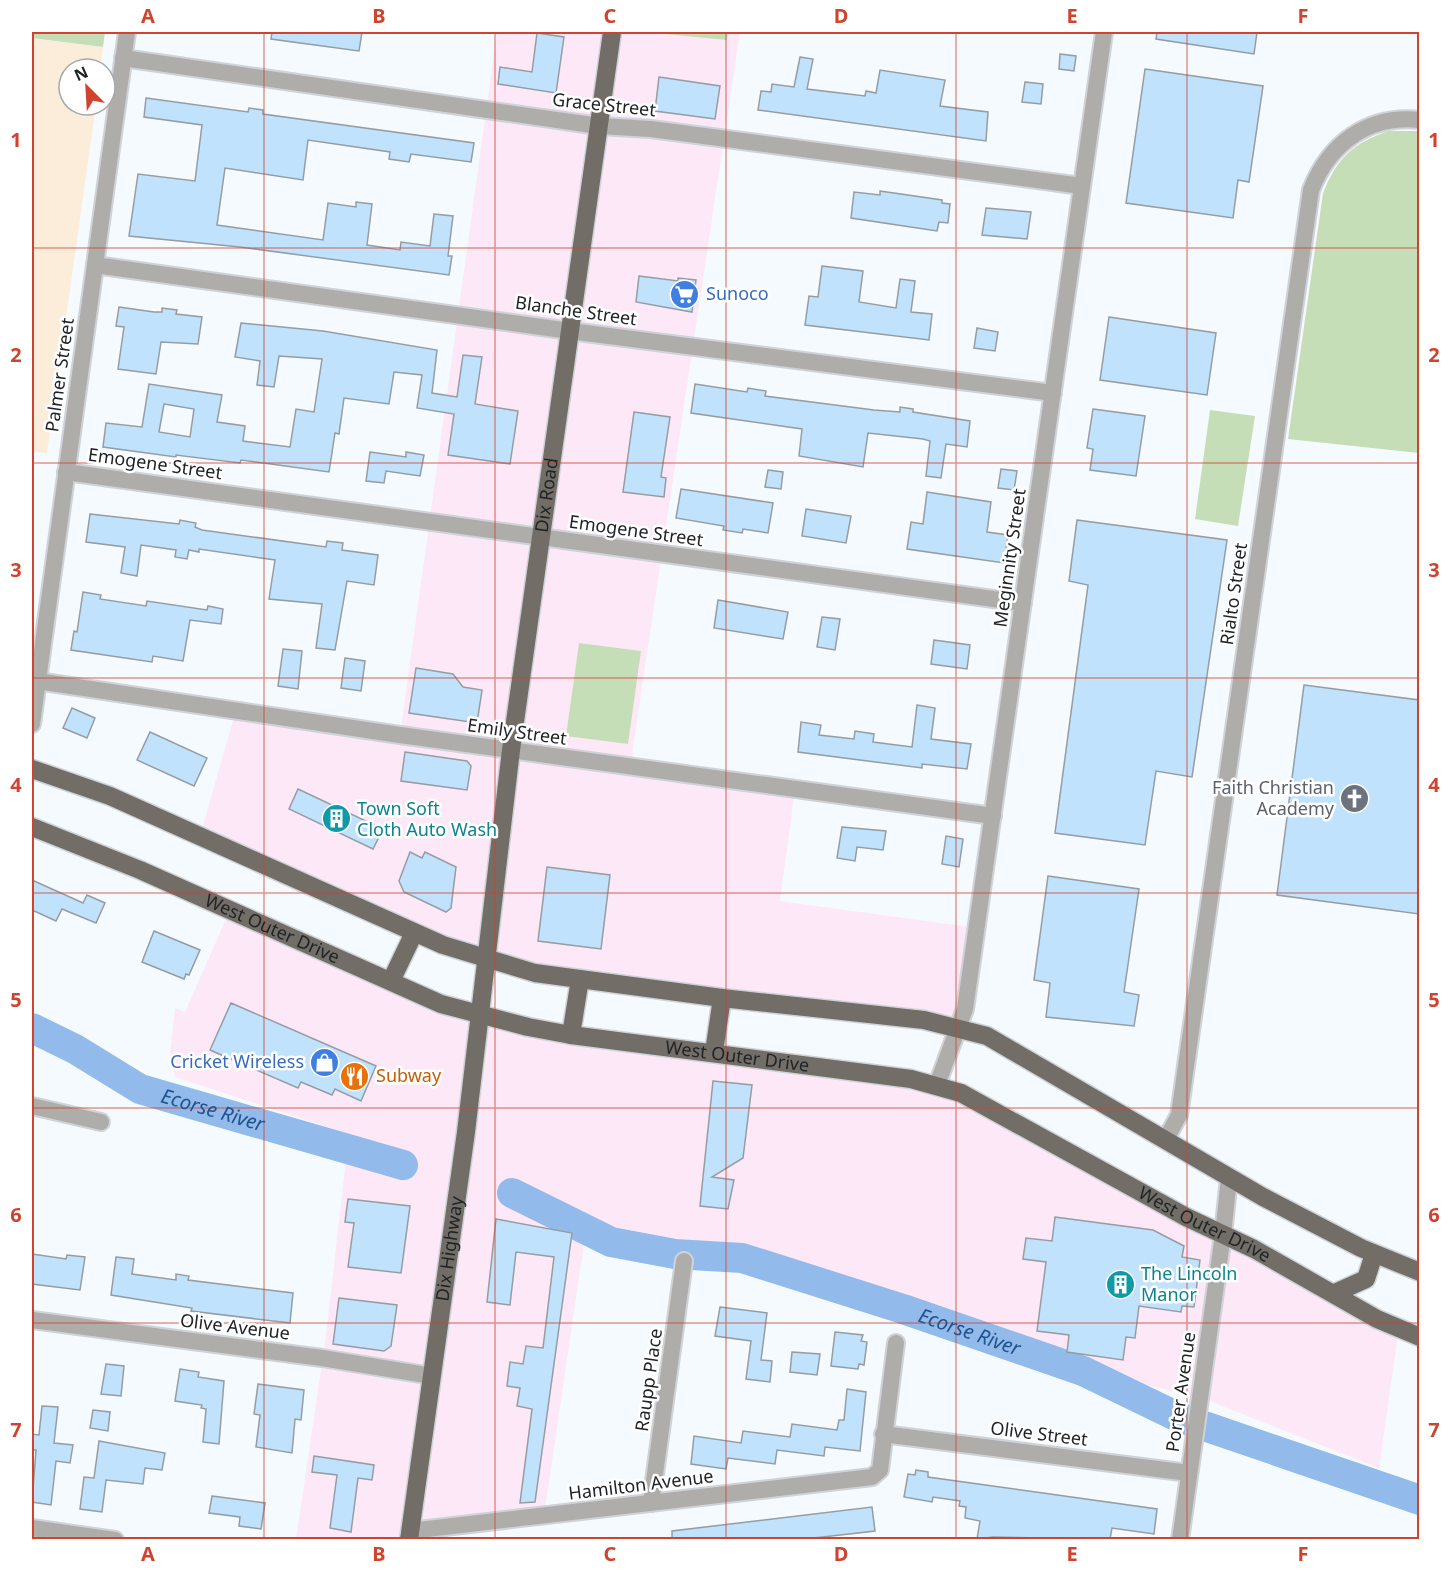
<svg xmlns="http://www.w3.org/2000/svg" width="1451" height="1571" font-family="'Noto Sans',sans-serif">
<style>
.commercial{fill:#fde8f8}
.education{fill:#fcedda}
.green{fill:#c6deb7}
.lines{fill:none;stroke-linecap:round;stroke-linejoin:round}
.river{stroke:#92baeb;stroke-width:30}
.building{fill:#c1e2fc;stroke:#959da3;stroke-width:1.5;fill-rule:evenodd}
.minor-casing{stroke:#cfd3d7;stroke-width:20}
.major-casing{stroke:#cfd3d7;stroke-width:21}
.minor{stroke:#afada9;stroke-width:16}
.major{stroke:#726e67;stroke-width:18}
.grid{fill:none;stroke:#d0442f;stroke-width:1.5;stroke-opacity:0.55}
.labels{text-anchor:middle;stroke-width:5;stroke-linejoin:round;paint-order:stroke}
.street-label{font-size:18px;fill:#212427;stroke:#fff}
.shop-label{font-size:18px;fill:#366cbe;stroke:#fff;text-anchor:start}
.worship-label{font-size:18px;fill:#5b616d;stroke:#fff;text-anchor:end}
.culture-label{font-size:18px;fill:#0d838f;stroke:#fff;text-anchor:start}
.food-label{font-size:18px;fill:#c56008;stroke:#fff;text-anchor:start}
.water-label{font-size:20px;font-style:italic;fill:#20538f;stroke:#fff}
.neatline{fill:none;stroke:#d0442f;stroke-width:2}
.grid-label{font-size:20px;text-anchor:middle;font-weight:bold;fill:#d0442f}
</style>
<rect width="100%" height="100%" fill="#f5fafe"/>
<!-- commercial -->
<g class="commercial">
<polygon points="497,32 740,32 633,747 632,767 795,789 780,901 977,928 958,1028 535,973 200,836 236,710 400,735"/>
<polygon points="230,910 391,981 523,1026 937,1085 1399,1328 1379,1468 1199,1397 1083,1371 742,1258 675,1254 611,1242 586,1230 544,1516 409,1539 296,1539 325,1343 349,1134 175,1077 170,1055 175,1008 185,1012"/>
</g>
<!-- education -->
<polygon class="education" points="32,38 103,47 100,69 69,69 69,105 96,105 47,453 32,451"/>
<!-- green -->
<g class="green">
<polygon points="32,32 105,32 103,47 32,38"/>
<polygon points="665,32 728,32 727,40 665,34"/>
<path d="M1388 131H1419V453L1288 439 1323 193C1337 158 1352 144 1388 131Z"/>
<polygon points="1210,410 1255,416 1238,526 1195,519"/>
<polygon points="579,643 641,651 628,744 566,736"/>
</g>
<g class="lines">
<!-- river -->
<g class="river">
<path id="s1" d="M32 1028 75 1049 140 1089 403 1165"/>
<path id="s2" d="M512 1193 611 1242 675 1254 742 1258 903 1309 1083 1371 1178 1417 1420 1500"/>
</g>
</g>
<!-- building -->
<g class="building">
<polygon points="272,32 362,32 359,51 271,39"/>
<polygon points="1157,32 1257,32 1254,54 1156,39"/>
<polygon points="537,33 564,37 556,93 498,84 500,67 532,72"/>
<polygon points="1060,54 1076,56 1074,71 1059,69"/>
<polygon points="800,57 813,59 807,89 865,96 866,91 876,93 880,70 945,80 940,106 988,112 986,141 758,110 761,91 771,92 772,84 794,87"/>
<polygon points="1145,69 1263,86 1249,182 1238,180 1233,218 1126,203"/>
<polygon points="659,77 720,86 715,119 655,111"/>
<polygon points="1025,82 1043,84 1041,104 1022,102"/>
<polygon points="146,98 248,112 249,108 263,110 263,114 474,143 471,162 411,154 409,162 389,159 390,152 308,140 303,180 225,168 217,225 323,240 328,203 356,207 356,202 372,204 367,245 400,250 401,242 430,246 434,214 453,216 448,256 452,256 449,275 240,247 129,236 138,174 195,181 202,125 144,117"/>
<polygon points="880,191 942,200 942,203 950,204 948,223 939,222 937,231 851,218 854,192 880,195"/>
<polygon points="986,208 1031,212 1027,239 982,235"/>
<polygon points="822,266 863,271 859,302 896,308 900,279 915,281 911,312 932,314 929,340 805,325 809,296 818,297"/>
<polygon points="639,276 678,281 678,278 696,280 692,312 636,302"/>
<polygon points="119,307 154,312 162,312 162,308 177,310 176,314 202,317 198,344 161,342 156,374 118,369 124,327 116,326"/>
<polygon points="1109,317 1216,333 1207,395 1100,380"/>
<path d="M241 323 323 331 437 350 432 393 457 397 463 355 482 357 475 404 518 411 510 464 448 455 454 414 417 408 422 375 394 372 389 404 344 398 339 434 335 433 329 472 241 460 240 463 176 455V457L103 447 106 423 142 427 149 384 222 395 217 422 245 426 243 441 290 447 296 409 314 412 322 359 279 356 274 387 257 385 260 361 235 357ZM164 404 194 409 190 437 159 432Z"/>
<polygon points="977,328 998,332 995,351 974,348"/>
<polygon points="695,384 747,392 748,388 766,391 765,396 874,410 900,412 900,407 913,409 913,412 970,421 967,447 946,444 941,478 926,476 930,441 923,439 868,433 863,467 799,456 802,429 691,413"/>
<polygon points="1093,409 1145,416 1136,476 1090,470 1093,449 1087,448"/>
<polygon points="634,412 670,417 661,477 666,478 664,497 623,492"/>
<polygon points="370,452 406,457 406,452 424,455 420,476 386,471 384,483 366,481"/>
<polygon points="1001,469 1017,471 1014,490 998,488"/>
<polygon points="768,470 783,472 781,489 765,487"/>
<polygon points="681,489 773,503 768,533 743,529 742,533 723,530 724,526 676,518"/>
<polygon points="927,492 991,502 987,532 1008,535 1004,563 907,549 911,522 923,524"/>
<polygon points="806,509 851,516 846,543 802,536"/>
<polygon points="90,514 179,524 180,520 196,523 195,527 202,530 326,547 327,541 343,543 342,550 378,555 374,585 347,581 335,650 316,648 322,604 269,599 275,560 199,549 199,552 189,550 187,559 175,557 176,550 141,545 137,576 121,573 125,547 86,542"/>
<polygon points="1077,520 1227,540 1192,777 1156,771 1145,845 1055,833 1088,585 1069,581"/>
<polygon points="83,592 101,595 100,599 146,606 147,601 207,610 208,606 223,609 221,624 190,620 183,661 153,656 152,662 71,650 74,631 77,632"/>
<polygon points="718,600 788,612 783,639 714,628"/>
<polygon points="822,617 840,619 835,650 817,647"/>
<polygon points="934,640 970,645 967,669 931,664"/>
<polygon points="283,649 302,651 298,689 278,686"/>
<polygon points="345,658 365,661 361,691 341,688"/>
<polygon points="416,668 453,674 463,687 482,690 477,723 409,713"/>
<polygon points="1304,685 1419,700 1419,914 1277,895"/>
<polygon points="917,705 935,708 931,739 971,744 967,769 922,764 922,768 798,752 801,722 821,725 819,735 854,739 855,731 874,734 873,742 912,747"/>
<polygon points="72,708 95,718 87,738 63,728"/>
<polygon points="150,732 207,758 194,786 137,760"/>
<polygon points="405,752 467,761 471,766 467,790 401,781"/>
<polygon points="298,789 383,829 373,849 289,809"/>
<polygon points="842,827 886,831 883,850 857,847 855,861 837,858"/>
<polygon points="946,836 963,839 959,867 942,864"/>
<polygon points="410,852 422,858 425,852 456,867 451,908 446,912 404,892 399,881"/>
<polygon points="547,867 610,875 601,949 538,941"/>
<polygon points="1048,876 1139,889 1124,992 1139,995 1134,1026 1046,1017 1050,983 1034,980"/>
<polygon points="32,880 83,903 87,895 105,903 96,923 62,909 56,921 32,910"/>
<polygon points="154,931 200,950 189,975 186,974 184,979 142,962"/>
<polygon points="231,1003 376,1066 361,1101 335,1089 332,1095 301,1082 298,1088 210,1050"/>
<polygon points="713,1081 752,1085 743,1158 712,1177 734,1180 728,1209 700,1206"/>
<polygon points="348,1199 410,1206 401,1273 348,1267 354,1223 345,1222"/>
<polygon points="1055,1217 1153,1230 1184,1246 1182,1257 1200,1260 1194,1307 1182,1306 1181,1312 1139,1306 1135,1338 1126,1337 1123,1360 1067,1352 1069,1335 1037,1331 1046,1262 1023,1259 1026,1238 1052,1241"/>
<polygon points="496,1219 572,1233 535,1502 520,1503 532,1409 517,1406 520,1388 507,1386 510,1362 523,1364 526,1346 543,1348 554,1257 516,1252 510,1305 487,1302"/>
<polygon points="32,1254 66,1259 67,1255 85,1257 80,1290 32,1284"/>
<polygon points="116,1257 134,1259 132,1274 176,1280 176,1274 189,1276 188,1280 293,1293 290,1323 191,1311 192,1308 111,1295"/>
<polygon points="339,1298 397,1305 391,1346 384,1351 333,1344"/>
<polygon points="720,1307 767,1313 761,1360 772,1361 770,1382 746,1379 751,1341 715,1336"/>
<polygon points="835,1332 863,1335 861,1341 867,1342 864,1365 859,1364 858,1369 831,1366"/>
<polygon points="792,1352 820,1354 817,1375 790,1372"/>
<polygon points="106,1364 124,1366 121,1396 101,1394"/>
<polygon points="180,1369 199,1372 198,1377 224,1381 219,1444 203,1442 206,1409 201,1408 202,1405 175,1401"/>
<polygon points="258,1384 304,1390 301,1420 295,1419 292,1453 256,1447 260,1415 254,1414"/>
<polygon points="847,1389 866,1392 860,1451 825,1447 824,1456 777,1450 775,1464 728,1458 726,1469 691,1464 694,1436 741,1443 743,1431 790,1437 792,1424 837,1430 839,1420 844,1420"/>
<polygon points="42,1406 58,1407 54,1443 73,1445 70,1463 56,1461 51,1505 32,1502 36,1450 32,1450 32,1434 39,1435"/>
<polygon points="93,1410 110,1412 108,1431 90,1428"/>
<polygon points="99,1441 165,1453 162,1470 145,1468 143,1484 106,1480 102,1512 80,1509 84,1477 94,1478"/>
<polygon points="314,1456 374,1465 372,1480 358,1478 351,1532 330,1528 337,1475 312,1472"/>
<polygon points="916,1470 928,1472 928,1477 1157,1509 1154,1534 1112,1528 1110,1539 993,1537 977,1539 980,1521 965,1518 966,1507 959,1506 960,1501 933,1497 932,1502 904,1497 908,1474 915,1475"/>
<polygon points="212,1496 265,1503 261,1529 239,1526 240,1517 209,1513"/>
<polygon points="872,1507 875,1531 805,1539 672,1539 672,1531"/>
</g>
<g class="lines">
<defs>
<g id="minor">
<polyline points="123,58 599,126 651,129 1082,186"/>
<polyline points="95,265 570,331 1053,393"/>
<polyline points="66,472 1023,603"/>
<polyline points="37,681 400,735 993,816"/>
<polyline points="32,724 127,32"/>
<polyline points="937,1085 965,1009 1104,32"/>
<polyline points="32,1106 101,1122"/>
<path d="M1166 1139 1179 1115 1311 190C1329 144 1368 114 1420 120"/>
<polyline points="32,1320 322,1358 432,1376"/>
<polyline points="883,1434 1189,1473"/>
<polyline points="651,1503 684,1261"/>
<polyline points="32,1528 115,1540"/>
<polyline points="410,1531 872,1477 880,1470 896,1343"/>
<polyline points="1180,1540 1223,1235 1229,1178"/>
</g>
<g id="major">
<polyline points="32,769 110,796 443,945 535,973 722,998 924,1020 987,1036 1263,1197 1361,1248 1420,1272"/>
<path id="s3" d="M32 827 140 870 441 1004 528 1027 571 1035 911 1079 961 1093 1186 1217 1254 1249 1377 1319 1420 1337"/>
<polyline points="391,981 414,933"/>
<polyline points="571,1035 580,979"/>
<polyline points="714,1052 722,998"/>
<polyline points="1335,1293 1366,1279 1374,1254"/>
<path id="s4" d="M409 1540 466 1132 511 750 612 32"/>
</g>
</defs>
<!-- minor casing -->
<use href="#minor" class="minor-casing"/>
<!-- major casing -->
<use href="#major" class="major-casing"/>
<!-- minor -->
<use href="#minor" class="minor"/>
<!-- major -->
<use href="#major" class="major"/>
</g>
<!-- grid -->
<path class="grid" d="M264 32V1540M495 32V1540M726 32V1540M956 32V1540M1187 32V1540M32 248H1420M32 463H1420M32 678H1420M32 893H1420M32 1108H1420M32 1323H1420"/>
<!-- icons -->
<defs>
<symbol id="supermarket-disc" viewBox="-11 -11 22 22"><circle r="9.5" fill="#3f7fe0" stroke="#fff"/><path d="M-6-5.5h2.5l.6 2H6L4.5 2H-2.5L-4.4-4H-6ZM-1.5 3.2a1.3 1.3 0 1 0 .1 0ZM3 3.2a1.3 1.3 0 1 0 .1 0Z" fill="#fff"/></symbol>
<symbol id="church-disc" viewBox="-11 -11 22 22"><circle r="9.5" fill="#6b7280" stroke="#fff"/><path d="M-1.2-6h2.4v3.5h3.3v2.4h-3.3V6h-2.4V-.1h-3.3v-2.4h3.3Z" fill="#fff"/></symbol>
<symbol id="building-disc" viewBox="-11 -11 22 22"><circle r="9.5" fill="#0f9aa8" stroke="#fff"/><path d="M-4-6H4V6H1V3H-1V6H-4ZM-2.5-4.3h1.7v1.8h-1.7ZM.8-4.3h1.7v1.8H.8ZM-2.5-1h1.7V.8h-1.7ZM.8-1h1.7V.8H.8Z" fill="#fff"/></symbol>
<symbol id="shop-disc" viewBox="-11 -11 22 22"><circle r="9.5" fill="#3f7fe0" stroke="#fff"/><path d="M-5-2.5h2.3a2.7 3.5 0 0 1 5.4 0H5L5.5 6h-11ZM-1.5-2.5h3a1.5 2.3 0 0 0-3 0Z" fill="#fff"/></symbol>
<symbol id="restaurant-disc" viewBox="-11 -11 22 22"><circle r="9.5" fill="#e8710a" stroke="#fff"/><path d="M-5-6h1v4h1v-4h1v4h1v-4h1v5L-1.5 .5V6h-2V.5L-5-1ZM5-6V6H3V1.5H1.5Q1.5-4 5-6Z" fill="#fff"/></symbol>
</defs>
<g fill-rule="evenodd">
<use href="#supermarket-disc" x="668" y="278" width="33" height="33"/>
<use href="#church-disc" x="1338" y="782" width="33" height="33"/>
<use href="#building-disc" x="320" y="802" width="33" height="33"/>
<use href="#shop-disc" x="308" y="1046" width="33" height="33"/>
<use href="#restaurant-disc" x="338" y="1060" width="33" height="33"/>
<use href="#building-disc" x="1104" y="1268" width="33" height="33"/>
</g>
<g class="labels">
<!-- street labels -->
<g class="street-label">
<text transform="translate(604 105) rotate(6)" y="6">Grace Street</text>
<text transform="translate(576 311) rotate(8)" y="6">Blanche Street</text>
<text transform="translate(60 375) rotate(-82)" y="6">Palmer Street</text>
<text transform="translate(155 464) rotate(8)" y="6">Emogene Street</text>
<text dy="6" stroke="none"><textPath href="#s4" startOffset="1054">Dix Road</textPath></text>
<text transform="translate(636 531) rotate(8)" y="6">Emogene Street</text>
<text transform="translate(1010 558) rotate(-82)" y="6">Meginnity Street</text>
<text transform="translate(1234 594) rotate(-82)" y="6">Rialto Street</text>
<text transform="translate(517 732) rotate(8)" y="6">Emily Street</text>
<text dy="6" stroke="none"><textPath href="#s3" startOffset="261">West Outer Drive</textPath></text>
<text dy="6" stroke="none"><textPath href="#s3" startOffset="747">West Outer Drive</textPath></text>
<text dy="6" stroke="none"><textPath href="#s3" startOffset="1251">West Outer Drive</textPath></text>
<text dy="6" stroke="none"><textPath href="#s4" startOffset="294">Dix Highway</textPath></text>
<text transform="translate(235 1327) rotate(7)" y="6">Olive Avenue</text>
<text transform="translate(649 1380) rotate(-82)" y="6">Raupp Place</text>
<text transform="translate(1181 1392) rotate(-82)" y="6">Porter Avenue</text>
<text transform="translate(1039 1434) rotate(7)" y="6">Olive Street</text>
<text transform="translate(641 1485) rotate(-7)" y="6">Hamilton Avenue</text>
</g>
<!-- shop labels -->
<g class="shop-label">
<text x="706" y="300">Sunoco</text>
<text x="304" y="1068" text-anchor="end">Cricket Wireless</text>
</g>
<!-- worship labels -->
<g class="worship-label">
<text x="1334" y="794">Faith Christian<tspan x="1334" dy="21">Academy</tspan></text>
</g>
<!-- culture labels -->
<g class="culture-label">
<text x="357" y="815">Town Soft<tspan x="357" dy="21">Cloth Auto Wash</tspan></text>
<text x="1141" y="1280">The Lincoln<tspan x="1141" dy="21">Manor</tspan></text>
</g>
<!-- food labels -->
<g class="food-label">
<text x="376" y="1082">Subway</text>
</g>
<!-- water labels -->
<g class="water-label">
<text dy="7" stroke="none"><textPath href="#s1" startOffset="200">Ecorse River</textPath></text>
<text dy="7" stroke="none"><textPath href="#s2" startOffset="482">Ecorse River</textPath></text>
</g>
</g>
<!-- border -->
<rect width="1451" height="1571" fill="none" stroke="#ffffff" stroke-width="66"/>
<!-- north arrow -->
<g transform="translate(87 87) rotate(336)"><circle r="28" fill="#ffffff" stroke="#a6a7a9" stroke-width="1.5"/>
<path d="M0-4.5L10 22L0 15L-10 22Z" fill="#d0442f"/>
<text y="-9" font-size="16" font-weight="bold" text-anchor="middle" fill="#212427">N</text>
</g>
<rect x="33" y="33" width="1385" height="1505" class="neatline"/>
<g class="grid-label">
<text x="148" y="23">A</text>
<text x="379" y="23">B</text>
<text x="610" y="23">C</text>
<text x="841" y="23">D</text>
<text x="1072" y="23">E</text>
<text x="1303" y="23">F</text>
<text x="16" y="147">1</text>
<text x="1434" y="147">1</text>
<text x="16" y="362">2</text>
<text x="1434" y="362">2</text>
<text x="16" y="577">3</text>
<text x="1434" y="577">3</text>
<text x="16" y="792">4</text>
<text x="1434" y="792">4</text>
<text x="16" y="1007">5</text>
<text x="1434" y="1007">5</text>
<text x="16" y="1222">6</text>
<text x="1434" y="1222">6</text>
<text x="16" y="1437">7</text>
<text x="1434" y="1437">7</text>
<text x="148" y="1561">A</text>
<text x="379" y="1561">B</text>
<text x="610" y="1561">C</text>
<text x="841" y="1561">D</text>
<text x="1072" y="1561">E</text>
<text x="1303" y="1561">F</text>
</g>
</svg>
